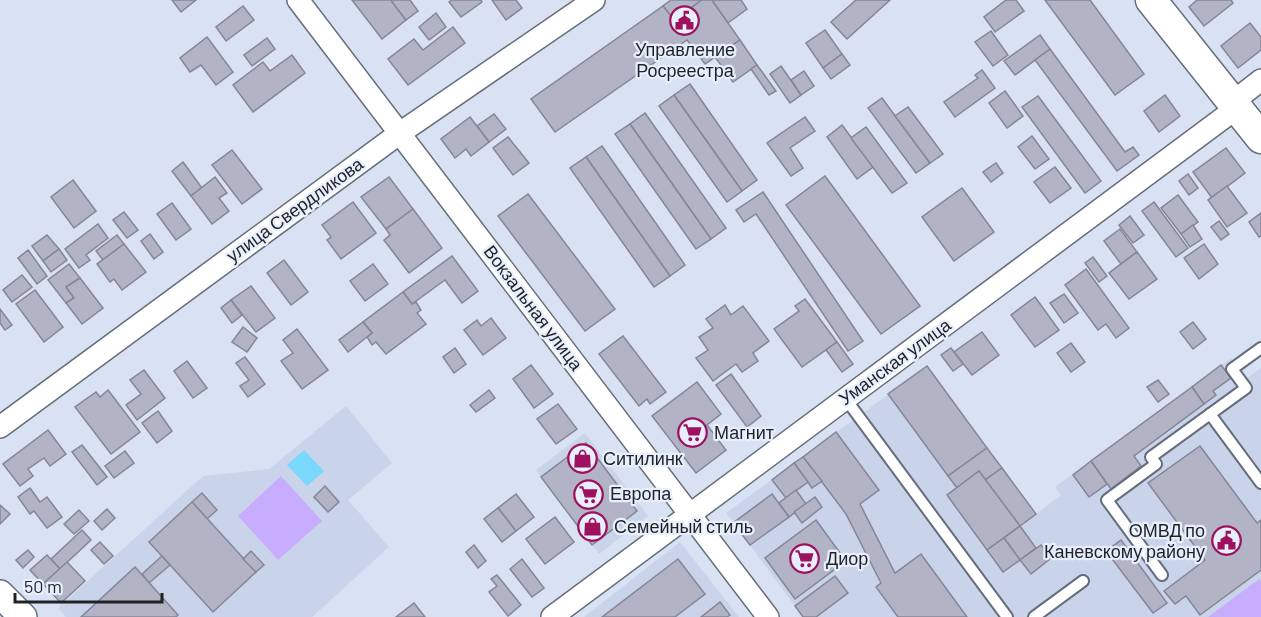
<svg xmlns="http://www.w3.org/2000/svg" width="1261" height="617" font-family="Barlow,sans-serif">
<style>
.built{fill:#c9d4ea}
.green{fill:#c8adff}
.water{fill:#79d8fc}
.building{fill:#b2b4c5;stroke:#848696;stroke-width:1.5}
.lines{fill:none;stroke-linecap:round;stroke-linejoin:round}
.service-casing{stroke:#656d7b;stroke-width:14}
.minor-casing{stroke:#656d7b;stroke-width:24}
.tertiary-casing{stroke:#656d7b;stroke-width:30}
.secondary-casing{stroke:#656d7b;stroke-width:33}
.service{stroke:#fff;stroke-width:10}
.minor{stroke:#fff;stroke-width:21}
.tertiary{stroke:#fff;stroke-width:27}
.secondary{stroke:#fff;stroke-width:30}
.labels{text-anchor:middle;stroke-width:4.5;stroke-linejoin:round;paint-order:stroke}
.poi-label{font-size:18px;fill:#1f2227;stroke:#e8effc;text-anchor:start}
.street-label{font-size:18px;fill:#1f2227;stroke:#e8effc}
</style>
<rect width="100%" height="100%" fill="#d9e2f2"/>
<!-- built -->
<g class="built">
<polygon points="1231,358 1246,379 1261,368 1261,617 803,617 726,513 927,366 1036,514 1061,495 1055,487"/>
<polygon points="346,406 392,463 348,500 389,547 312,617 66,617 58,608 203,476 269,469"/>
<polygon points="585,433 648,516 599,554 536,470"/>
<polygon points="680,542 739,617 584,617"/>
</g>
<!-- green -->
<g class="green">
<polygon points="281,476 322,521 278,560 238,516"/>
<polygon points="1259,579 1261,582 1261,617 1208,617"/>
</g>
<!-- water -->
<polygon class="water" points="304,450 324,471 307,486 287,465"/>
<!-- building -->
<g class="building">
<polygon points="172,0 196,0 181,12"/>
<polygon points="352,0 391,0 406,20 382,39"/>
<polygon points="394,0 410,0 418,11 406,20 392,2"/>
<polygon points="452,0 481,0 482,2 461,17 449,2"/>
<polygon points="492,0 516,0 522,8 506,20"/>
<polygon points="671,0 702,0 674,20 663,6"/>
<polygon points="702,0 712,0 740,40 705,64 687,40 555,132 531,99 663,6 674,20"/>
<polygon points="712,0 741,0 747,9 728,23"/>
<polygon points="856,0 890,0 847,39 831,22"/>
<polygon points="1006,0 1016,0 1024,11 995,32 984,17"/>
<polygon points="1045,0 1090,0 1144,74 1115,95"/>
<polygon points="1197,0 1231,0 1233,3 1204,26 1189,7"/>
<polygon points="243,6 254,20 226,41 216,27"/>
<polygon points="436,13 446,27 429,40 419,27"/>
<polygon points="1250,23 1261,37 1261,50 1238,68 1221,46"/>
<polygon points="453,27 465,43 408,85 388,59 414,39 423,50"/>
<polygon points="825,30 842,54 823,68 806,43"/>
<polygon points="991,31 1008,55 993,66 975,42"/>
<polygon points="1040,35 1050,49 1015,75 1004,61"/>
<polygon points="207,37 233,72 216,85 201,65 190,72 180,58"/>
<polygon points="267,38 275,49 252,66 244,55"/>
<polygon points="740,40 757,65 733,82 715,57"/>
<polygon points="1050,49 1125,152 1133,147 1139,155 1117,171 1035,60"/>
<polygon points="842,54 850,65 831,79 823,68"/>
<polygon points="292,55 305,73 253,112 233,85 263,62 270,71"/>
<polygon points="757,65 776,91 769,95 751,69"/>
<polygon points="781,66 801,95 790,103 770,74"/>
<polygon points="982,70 995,88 955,117 944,102 978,78 975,75"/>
<polygon points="804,71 814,86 801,95 791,80"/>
<polygon points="690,84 757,180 742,191 674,95"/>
<polygon points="1005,91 1023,116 1007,128 989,103"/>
<polygon points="674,95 742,191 727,202 659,106"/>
<polygon points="1165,95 1180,116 1159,132 1144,111"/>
<polygon points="1038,96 1101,181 1085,193 1022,107"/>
<polygon points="882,98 930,163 916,173 868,108"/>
<polygon points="908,107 943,154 930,163 895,116"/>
<polygon points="645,113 726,228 711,239 630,124"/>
<polygon points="494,114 506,129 489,142 477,126"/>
<polygon points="470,117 489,142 471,156 466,149 455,158 441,139"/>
<polygon points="805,117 815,131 790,148 803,168 791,176 767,143"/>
<polygon points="630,124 711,239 696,249 615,134"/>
<polygon points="842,125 873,167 857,179 827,137"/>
<polygon points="866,127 907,183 892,193 851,138"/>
<polygon points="1032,136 1049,159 1035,169 1018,147"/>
<polygon points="508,137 529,163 513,175 493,148"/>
<polygon points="602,146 685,265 670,276 586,157"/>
<polygon points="1226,148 1245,173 1212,198 1193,172"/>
<polygon points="232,150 262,189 242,204 212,165"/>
<polygon points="586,157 670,276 654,287 570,168"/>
<polygon points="183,162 202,188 191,196 172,171"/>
<polygon points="996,163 1003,173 991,182 983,172"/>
<polygon points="1055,167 1071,188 1050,203 1034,182"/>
<polygon points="1188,174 1198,188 1189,195 1179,181"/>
<polygon points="825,176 920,306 881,334 786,205"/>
<polygon points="215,177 227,193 219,198 229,211 212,224 191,196"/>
<polygon points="389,177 413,209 386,229 361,197"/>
<polygon points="73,180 96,211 74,228 51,197"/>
<polygon points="1227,186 1247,213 1227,227 1208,200"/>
<polygon points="962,188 994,232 954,261 922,217"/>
<polygon points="763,192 863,341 848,351 756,214 744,222 736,210"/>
<polygon points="528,194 615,309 585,331 498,216"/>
<polygon points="1178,195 1198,222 1181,234 1161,208"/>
<polygon points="353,202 376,233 341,259 327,240 331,237 322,225"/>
<polygon points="1154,202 1188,248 1176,257 1142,211"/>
<polygon points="172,203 191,229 176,240 157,214"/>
<polygon points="413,209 442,248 409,273 384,240 390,235 386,229"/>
<polygon points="124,212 138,230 127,238 113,220"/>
<polygon points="1261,213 1261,236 1259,237 1249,222"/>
<polygon points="1130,216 1144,235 1133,243 1119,225"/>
<polygon points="1219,221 1229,234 1221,240 1211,227"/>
<polygon points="98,224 108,238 86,255 90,260 79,268 65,249"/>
<polygon points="1193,225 1202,239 1190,247 1181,234"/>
<polygon points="1120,229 1137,252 1121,264 1104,241"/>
<polygon points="150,234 163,252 154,259 141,241"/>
<polygon points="47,235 59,249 43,261 32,246"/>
<polygon points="117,235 124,244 103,260 96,251"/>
<polygon points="124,244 146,272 122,290 114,279 110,282 97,264"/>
<polygon points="1204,244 1218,264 1199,279 1184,258"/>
<polygon points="59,249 67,260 51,272 43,261"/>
<polygon points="28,250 47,276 37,284 18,258"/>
<polygon points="1137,252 1157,279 1129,299 1109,273"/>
<polygon points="452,256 478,291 462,303 445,280 412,304 403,292"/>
<polygon points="1093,257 1107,276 1099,282 1085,263"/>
<polygon points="284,260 308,292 291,305 267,273"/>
<polygon points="69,264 80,278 66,287 74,298 66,303 48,280"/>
<polygon points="373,264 388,284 365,301 350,281"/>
<polygon points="1086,269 1129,328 1116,338 1106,324 1098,330 1065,285"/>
<polygon points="22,275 32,287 12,302 3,290"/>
<polygon points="80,278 103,308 82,324 66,303 74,298 66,287"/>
<polygon points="251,286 275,318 256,332 231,300"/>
<polygon points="35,290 63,327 44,342 16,304"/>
<polygon points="403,292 412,304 416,302 421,310 417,313 426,324 386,354 376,342 372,345 367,337 372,333 363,322"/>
<polygon points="1064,294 1078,313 1064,323 1050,303"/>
<polygon points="1035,297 1059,330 1035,347 1011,315"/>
<polygon points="805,299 837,342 802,367 774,329 799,311 795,306"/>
<polygon points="231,300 242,315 232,323 221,308"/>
<polygon points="725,305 731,315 743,306 769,341 753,353 758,361 742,372 736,364 713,381 696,358 708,350 699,337 713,328 706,319"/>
<polygon points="0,309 12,325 5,330 0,323"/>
<polygon points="491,318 506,338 483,355 464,330 477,320 481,326"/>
<polygon points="363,322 372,333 348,352 339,340"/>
<polygon points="1193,322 1206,339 1193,349 1180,332"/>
<polygon points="243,327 257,338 247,352 232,342"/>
<polygon points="297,329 328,370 302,389 281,361 293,353 283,340"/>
<polygon points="982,332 999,355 972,375 954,352"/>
<polygon points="623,336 666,392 650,404 647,399 639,406 599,354"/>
<polygon points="837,342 853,364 842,372 826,350"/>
<polygon points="1071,343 1085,362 1071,372 1057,353"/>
<polygon points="455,348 466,364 454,373 443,357"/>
<polygon points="951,348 963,364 953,371 941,355"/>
<polygon points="245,357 265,384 248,397 240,386 249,380 236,363"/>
<polygon points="187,361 207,388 193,398 174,371"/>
<polygon points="531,365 553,394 534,408 513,379"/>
<polygon points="1221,365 1231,378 1213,391 1216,395 1204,404 1192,387"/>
<polygon points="927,366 987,448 948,476 888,394"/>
<polygon points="144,370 165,398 137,420 126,405 141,394 130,380"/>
<polygon points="731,374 761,416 747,427 716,385"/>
<polygon points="1158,380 1169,394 1158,402 1147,387"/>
<polygon points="697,382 721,414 707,425 726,450 696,473 652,416"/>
<polygon points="1192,387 1204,404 1134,456 1141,466 1111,489 1091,461"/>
<polygon points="108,390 140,432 111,454 75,407 96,392 100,397"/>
<polygon points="489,390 495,398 476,412 470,405"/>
<polygon points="558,404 577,429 556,444 537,419"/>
<polygon points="158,411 172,431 157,443 142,423"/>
<polygon points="48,430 66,454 50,466 44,458 28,469 33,476 20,486 3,464"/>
<polygon points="836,432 879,490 860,504 895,573 921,554 967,617 898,617 876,587 881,583 846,514 803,457"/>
<polygon points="586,443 637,511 592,545 541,477"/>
<polygon points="82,445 107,477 97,485 72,452"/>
<polygon points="1200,446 1257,523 1261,520 1261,570 1200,615 1186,596 1175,604 1164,591 1205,560 1148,483"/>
<polygon points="987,448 1002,468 985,480 979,471 957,488 948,476"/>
<polygon points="125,451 134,463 114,478 105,466"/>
<polygon points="803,457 822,481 812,488 794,463"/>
<polygon points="1091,461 1107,484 1089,497 1073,475"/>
<polygon points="794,463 808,482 786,498 772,480"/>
<polygon points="1002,468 1036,514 1020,526 985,480"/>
<polygon points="979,471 1020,526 987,550 947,495"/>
<polygon points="325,486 339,502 328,512 314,497"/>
<polygon points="30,488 40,502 47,497 62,517 47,528 34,511 30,514 18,497"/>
<polygon points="796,490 806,504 789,517 779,503"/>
<polygon points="202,493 217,510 207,519 192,502"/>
<polygon points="516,494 534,517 516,531 498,508"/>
<polygon points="772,494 789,517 750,545 733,523"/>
<polygon points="815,497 822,507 802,523 794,512"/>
<polygon points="192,502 256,572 213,612 149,542"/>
<polygon points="0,505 10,514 0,524"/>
<polygon points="498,508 516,531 502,542 484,519"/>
<polygon points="107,509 115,518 102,530 94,521"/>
<polygon points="79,510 89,521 74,534 64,524"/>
<polygon points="555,517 574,542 545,564 526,539"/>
<polygon points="816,520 846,561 795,599 765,558"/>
<polygon points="1020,526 1036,548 1020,560 1004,538"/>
<polygon points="82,530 91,540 60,569 51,559"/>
<polygon points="1004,538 1020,560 1003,572 987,550"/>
<polygon points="1121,540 1167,603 1153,613 1106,551"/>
<polygon points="100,542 113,556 104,564 91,550"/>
<polygon points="474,545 486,561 478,568 466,552"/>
<polygon points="1041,545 1051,558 1031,574 1020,560"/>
<polygon points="28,550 34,557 23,568 16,560"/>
<polygon points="251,551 264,565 256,572 243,559"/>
<polygon points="47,555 60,569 43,584 30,570"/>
<polygon points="162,556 170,565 149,583 142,574"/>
<polygon points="522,559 544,588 532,597 510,569"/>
<polygon points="678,559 705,594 675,617 602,617"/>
<polygon points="67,562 85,581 61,603 43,584"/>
<polygon points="135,567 178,615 176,617 81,617"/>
<polygon points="497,575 521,605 508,616 489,592 497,586 491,579"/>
<polygon points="835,576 848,593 816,617 803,617 795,606"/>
<polygon points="720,602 730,615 727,617 701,617"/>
<polygon points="414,603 425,617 396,617"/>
</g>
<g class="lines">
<defs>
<g id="service">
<polyline points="845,398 1007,617"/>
<polyline points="1210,414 1261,483"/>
<polyline points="1162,575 1107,500 1156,464 1151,457 1246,388 1232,369 1261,348"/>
<polyline points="1034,617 1083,581"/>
</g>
<g id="minor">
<polyline points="298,0 768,617"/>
<polyline points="1234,101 1261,80"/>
<polyline points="0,427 400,133 594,0"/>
<polyline points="552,617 1238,107"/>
</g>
<polyline id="tertiary" points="0,594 23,617"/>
<polyline id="secondary" points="1151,0 1261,138"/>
</defs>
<!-- service casing -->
<use href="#service" class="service-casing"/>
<!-- minor casing -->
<use href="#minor" class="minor-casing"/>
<!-- tertiary casing -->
<use href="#tertiary" class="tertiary-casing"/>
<!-- secondary casing -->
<use href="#secondary" class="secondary-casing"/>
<!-- service -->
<use href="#service" class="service"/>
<!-- minor -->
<use href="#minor" class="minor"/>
<!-- tertiary -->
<use href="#tertiary" class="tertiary"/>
<!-- secondary -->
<use href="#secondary" class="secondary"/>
</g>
<!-- icons -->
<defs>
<symbol id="civic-ring" viewBox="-11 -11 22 22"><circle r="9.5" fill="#e8effc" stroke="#9d115f" stroke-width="1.5"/><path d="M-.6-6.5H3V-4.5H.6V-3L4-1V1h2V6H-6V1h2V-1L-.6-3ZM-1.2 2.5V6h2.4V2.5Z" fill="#9d115f"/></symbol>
<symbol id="supermarket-ring" viewBox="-11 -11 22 22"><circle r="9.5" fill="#e8effc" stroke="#9d115f" stroke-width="1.5"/><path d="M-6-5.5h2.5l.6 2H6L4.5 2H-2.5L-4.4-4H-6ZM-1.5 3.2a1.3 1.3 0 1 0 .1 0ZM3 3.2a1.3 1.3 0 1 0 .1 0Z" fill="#9d115f"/></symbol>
<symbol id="shop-ring" viewBox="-11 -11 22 22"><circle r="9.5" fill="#e8effc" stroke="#9d115f" stroke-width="1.5"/><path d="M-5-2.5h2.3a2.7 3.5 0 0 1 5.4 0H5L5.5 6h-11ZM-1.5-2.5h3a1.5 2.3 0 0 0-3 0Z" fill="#9d115f"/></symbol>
</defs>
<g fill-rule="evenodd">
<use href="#civic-ring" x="668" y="4" width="33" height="33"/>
<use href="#supermarket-ring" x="676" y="416" width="33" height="33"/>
<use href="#shop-ring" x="566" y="442" width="33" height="33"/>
<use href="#supermarket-ring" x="572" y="478" width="33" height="33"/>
<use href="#shop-ring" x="576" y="510" width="33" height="33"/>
<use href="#civic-ring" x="1210" y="524" width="33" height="33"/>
<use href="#supermarket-ring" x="788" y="542" width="33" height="33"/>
</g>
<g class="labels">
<!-- poi labels -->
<g class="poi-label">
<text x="685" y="56" text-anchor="middle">Управление<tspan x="685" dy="21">Росреестра</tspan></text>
<text x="714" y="439">Магнит</text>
<text x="603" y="465">Ситилинк</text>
<text x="610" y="500">Европа</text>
<text x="614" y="533">Семейный стиль</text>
<text x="1205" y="537" text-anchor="end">ОМВД по<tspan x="1205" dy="21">Каневскому району</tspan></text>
<text x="826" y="565">Диор</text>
</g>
<!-- street labels -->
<g class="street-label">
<text transform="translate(295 210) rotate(-36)" y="6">улица Свердликова</text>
<text transform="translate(533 308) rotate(53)" y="6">Вокзальная улица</text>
<text transform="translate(895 362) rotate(-36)" y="6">Уманская улица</text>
</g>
</g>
<!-- scale -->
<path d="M15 593v9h147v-9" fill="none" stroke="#1f2227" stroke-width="3"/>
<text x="24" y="593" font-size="18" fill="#1f2227" stroke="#e8effc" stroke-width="4.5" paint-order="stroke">50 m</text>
</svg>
